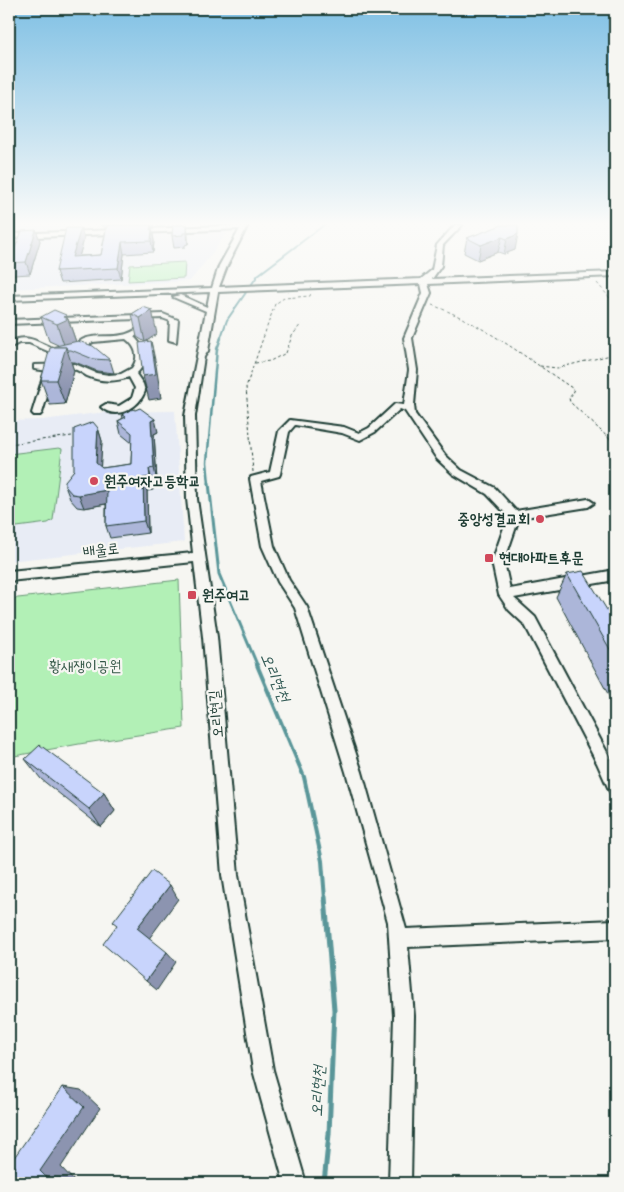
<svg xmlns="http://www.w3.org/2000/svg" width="624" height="1192" font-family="Mynerve,'Poor Story',sans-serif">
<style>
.built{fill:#e8ecf5}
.green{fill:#b2f0b6;stroke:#689675}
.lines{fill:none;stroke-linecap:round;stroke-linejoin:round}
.stream-far4{stroke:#5a9699;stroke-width:2}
.stream-far3{stroke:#5a9699;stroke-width:2.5}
.stream-far2{stroke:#5a9699;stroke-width:3}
.stream-far1{stroke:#5a9699;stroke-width:4}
.stream{stroke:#5a9699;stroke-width:5}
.minor-casing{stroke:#1f3d34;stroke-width:4}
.path{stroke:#1f3d34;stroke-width:1;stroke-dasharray:3 2.5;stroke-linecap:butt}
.minor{fill:#f6f6f2;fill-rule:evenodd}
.wall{fill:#acb6d9;stroke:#1f3d34}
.shaded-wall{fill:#8c94b0;stroke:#1f3d34}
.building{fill:#c8d4fc;stroke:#1f3d34}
.poi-dot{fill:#d1495b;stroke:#f6f6f2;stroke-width:2}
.labels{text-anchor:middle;stroke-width:4.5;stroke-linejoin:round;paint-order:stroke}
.poi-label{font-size:15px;font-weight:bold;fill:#1f3d34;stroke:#f6f6f2;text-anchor:start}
.street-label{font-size:15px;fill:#1f3d34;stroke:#f6f6f2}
.park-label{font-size:15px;fill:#355848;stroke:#f6f6f2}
.water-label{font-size:16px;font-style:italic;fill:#335b56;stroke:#f6f6f2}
</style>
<rect width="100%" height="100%" fill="#f6f6f2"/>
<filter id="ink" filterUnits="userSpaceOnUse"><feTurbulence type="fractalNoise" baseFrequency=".02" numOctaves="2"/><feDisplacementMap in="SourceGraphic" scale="10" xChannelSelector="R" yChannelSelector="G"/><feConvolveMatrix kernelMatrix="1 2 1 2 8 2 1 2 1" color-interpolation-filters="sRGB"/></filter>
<g filter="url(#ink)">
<!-- built -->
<g class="built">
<polygon points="9,225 68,225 63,229 9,232"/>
<polygon points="228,230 214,251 190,281 9,289 9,238 100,236"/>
<polygon points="175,411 184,542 9,561 9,421 42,420 106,412"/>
</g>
<!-- green -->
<g class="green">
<polygon points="185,262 184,278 128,281 130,265"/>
<polygon points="59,448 62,449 53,520 48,523 9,528 9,454"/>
<polygon points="179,580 184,728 79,744 9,757 9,599"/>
</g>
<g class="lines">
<!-- stream-far4 -->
<polyline class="stream-far4" points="220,340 227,320 258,275 324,225"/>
<!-- stream-far3 -->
<polyline class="stream-far3" points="209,484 207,462 217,349 221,338"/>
<!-- stream-far2 -->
<polyline class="stream-far2" points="209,483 219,574 258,667"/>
<!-- stream-far1 -->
<polyline class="stream-far1" points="257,665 304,777 322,861 325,899"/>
<!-- stream -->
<polyline class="stream" points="324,1183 329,1134 334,1010 325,897"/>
<defs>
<g id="minor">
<polygon points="248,225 227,266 219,287 421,279 432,270 437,245 455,225 462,225 443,245 441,266 432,279 615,272 615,276 428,284 431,293 412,338 417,370 414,405 415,414 445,455 461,470 495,488 516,511 588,499 594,503 588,507 519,518 504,562 510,589 615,570 615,580 514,598 535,617 608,754 615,770 615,794 610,792 597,763 525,625 509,610 499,595 492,562 508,516 487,494 453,474 437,459 405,411 400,409 375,432 360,440 342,433 295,425 289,432 280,474 279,476 261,481 274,546 289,580 307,607 362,772 406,929 615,920 615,938 408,947 414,1016 411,1183 389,1183 394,1016 388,922 346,772 295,608 278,582 262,546 250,479 251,477 270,472 279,431 290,420 344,427 359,433 369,428 395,404 404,405 409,370 404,338 423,293 421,284 218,292 208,351 204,357 195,416 197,499 217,637 238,875 273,1070 306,1183 284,1183 253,1070 222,875 203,637 194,562 9,581 9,571 193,553 187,499 185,416 206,311 173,297 180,295 207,307 210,292 9,300 9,296 212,288 219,266 240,229 9,238 9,234"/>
<polygon points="163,314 178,320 176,342 169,340 170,321 162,318 9,324 9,320"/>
<path d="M143 325 150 327 134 337C146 348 149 362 136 374L143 384 145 391C139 408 116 421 101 407L106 404 119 406 132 398 135 388 129 377C116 382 100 382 87 376 82 373 78 370 73 369 65 368 57 370 49 371L54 374 42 413 40 415H34L32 413 44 374 49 371 34 369V365L75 364 96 373 109 375 121 374 132 368C140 357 136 347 126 339L93 342 75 353 65 355 50 352 29 343H19L9 348V342C34 330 42 350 64 350 72 350 77 342 84 339 96 334 110 338 122 335 130 334 137 329 143 325Z"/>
</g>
</defs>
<!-- minor casing -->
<use href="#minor" class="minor-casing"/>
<!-- path -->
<g class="path">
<polyline points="597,283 615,304"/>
<path d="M432 305C482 323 528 359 572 388L574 392 569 398 570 402 615 444"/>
<polyline points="255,363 270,361 286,353 292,336 301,324"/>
<polyline points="540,366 557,368 615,354"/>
<polyline points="9,444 72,436"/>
<polyline points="253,472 246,387 275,304 284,298 310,296 311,293"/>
</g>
<!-- minor -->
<use href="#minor" class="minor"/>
</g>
<!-- wall -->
<g class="wall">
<polygon points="100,225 154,225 154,227 152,227 154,241 153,252 124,254 121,279 60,283 56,271 84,239 79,256 101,255 106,228"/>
<polygon points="173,225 188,225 187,225 188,244 185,245 185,247 174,248 172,236"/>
<polygon points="502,225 515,250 504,254 498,252 478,260 464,253 467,238"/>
<polygon points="36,230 40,241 30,274 14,275 9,263"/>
<polygon points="143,307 157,334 145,342 137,337 132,314"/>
<polygon points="66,315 67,318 68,319 76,342 110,360 114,373 97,371 75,362 71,362 74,371 65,404 50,405 41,380 58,345 49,341 41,317"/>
<polygon points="122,414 158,432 154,434 157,481 152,482 153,490 147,491 148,533 110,538 106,526 106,504 84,508 77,507 70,499 65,486 98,428 102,441 100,466 102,468 131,464 132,443 121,434 118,421 123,418"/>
<polygon points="567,574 615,623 615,707 556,597"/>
<polygon points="25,759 104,793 115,811 101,827 41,779"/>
</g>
<!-- shaded-wall -->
<g class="shaded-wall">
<polygon points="151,225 154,241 153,252 151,241"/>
<polygon points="187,225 188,233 188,244 187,233"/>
<polygon points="81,228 84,239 76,268 72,257"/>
<polygon points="36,230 40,241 30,274 26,262"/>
<polygon points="518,234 515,250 504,254 507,239"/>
<polygon points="502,237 498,252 478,260 481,245"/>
<polygon points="122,242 124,254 121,279 118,268"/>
<polygon points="152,310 157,334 145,342 140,318"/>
<polygon points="66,315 67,319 68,319 76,342 66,347 74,371 65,404 56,380 65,348 57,324"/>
<polygon points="151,341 156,365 161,398 149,400 143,376"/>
<polygon points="155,419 158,432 154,434 157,481 154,468 151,421"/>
<polygon points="98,428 102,441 100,476 96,463"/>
<polygon points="149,469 152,482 153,490 150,477"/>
<polygon points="143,478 147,491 148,533 144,521"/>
<polygon points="107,490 111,503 84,508 79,495"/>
<polygon points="104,793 115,811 101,827 89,809"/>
<polygon points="170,885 178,899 148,940 137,928"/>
<polygon points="167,952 176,962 157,990 146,981"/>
<polygon points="63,1087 81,1090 100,1108 61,1167 76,1183 52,1183 40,1171"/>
</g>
<!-- building -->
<g class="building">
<polygon points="111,225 151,225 150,230 152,229 151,241 122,242 118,268 56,271 66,228 81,228 72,257 101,255 107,226"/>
<polygon points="173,225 187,225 187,233 183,233 183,235 172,236"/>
<polygon points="502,225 518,225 518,234 507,239 502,237 481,245 467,238"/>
<polygon points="36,230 26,262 9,263 22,231"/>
<polygon points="143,307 152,310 140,318 132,314"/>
<polygon points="54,310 66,315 64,317 68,319 57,324 41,317"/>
<polygon points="78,341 93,346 110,360 93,359 71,350 67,350 66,347 51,347"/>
<polygon points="151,341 156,374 143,376 139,343"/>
<polygon points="54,347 66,347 56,380 41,380 50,348"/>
<polygon points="140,408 155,419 151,421 154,468 149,469 150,477 143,478 144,521 106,526 107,490 79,495 72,494 65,486 65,481 74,470 74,429 93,422 98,428 96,463 102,468 131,464 132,433 118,421 126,417 122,414 133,409 135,410"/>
<polygon points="583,571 615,623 615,658 567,574"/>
<polygon points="40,745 104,793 89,809 25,759"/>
<polygon points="152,871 170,885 137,928 167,952 146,981 103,944 117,925 113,922"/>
<polygon points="63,1087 84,1107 40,1171 52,1183 9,1183 9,1177 16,1167 11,1162"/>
</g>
</g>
<!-- sky -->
<linearGradient id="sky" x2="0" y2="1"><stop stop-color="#7fc0e4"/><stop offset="0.57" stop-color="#fbfbf9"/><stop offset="1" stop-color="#fbfbf9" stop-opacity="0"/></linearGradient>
<rect width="624" height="392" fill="url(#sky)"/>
<!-- markers -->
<g class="poi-dot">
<circle cx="94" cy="481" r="5"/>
<circle cx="540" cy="519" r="5"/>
<rect x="484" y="553" width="10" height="10" rx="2.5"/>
<rect x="187" y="590" width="10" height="10" rx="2.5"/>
</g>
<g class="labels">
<!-- poi labels -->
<g class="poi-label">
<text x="104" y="486">원주여자고등학교</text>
<text x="530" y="524" text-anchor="end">중앙성결교회</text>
<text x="499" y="563">현대아파트후문</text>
<text x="202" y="600">원주여고</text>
</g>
<!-- street labels -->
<g class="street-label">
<text transform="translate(101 550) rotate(-6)" y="5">배울로</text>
<text transform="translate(216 714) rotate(-95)" y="5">오리현길</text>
</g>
<!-- park labels -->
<g class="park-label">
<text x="85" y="671">황새쟁이공원</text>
</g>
<!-- water labels -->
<g class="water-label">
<text transform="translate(276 677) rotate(67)" y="6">오리현천</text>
<text transform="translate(317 1091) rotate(-87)" y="6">오리현천</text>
</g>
</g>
<!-- margin -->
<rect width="624" height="1192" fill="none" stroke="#f6f6f2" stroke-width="30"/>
<rect x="15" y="15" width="594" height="1162" fill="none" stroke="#1f3d34" stroke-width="2" filter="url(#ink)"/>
</svg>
